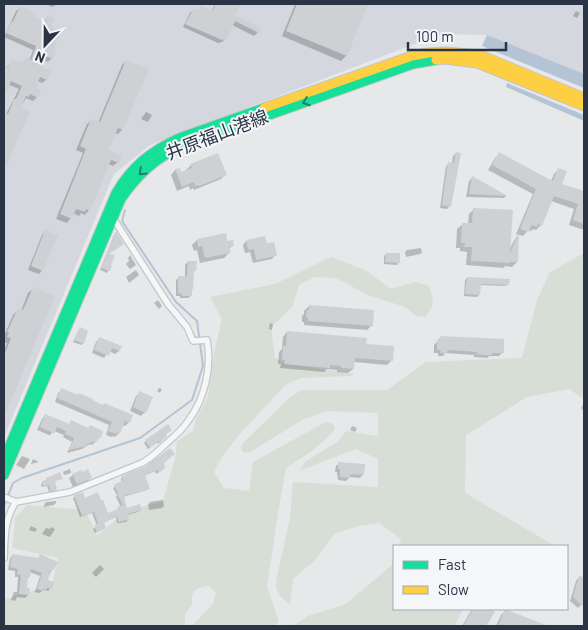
<svg xmlns="http://www.w3.org/2000/svg" width="588" height="630" font-family="Barlow,'Noto Sans JP',sans-serif">
<style>
.built{fill:#d4d7dd}
.green{fill:#d6ded6}
.water{fill:#b4c4d5}
.shadow{fill:#0003}
.lines{fill:none;stroke-linecap:round;stroke-linejoin:round}
.stream{stroke:#b4c4d5;stroke-width:2}
.building{fill:#ced0d3}
.street-casing{stroke:#c4c6c8;stroke-width:8}
.fast-casing{stroke:#c2c5c8;stroke-width:11}
.slow-casing{stroke:#c2c5c8;stroke-width:11}
.street{stroke:#f5f6f7;stroke-width:5.5}
.fast{stroke:#16e098;stroke-width:9}
.slow{stroke:#ffcf43;stroke-width:9}
.oneway{stroke:#22816a}
.labels{text-anchor:middle;stroke-width:4;stroke-linejoin:round;paint-order:stroke}
.street-label{font-size:18px;fill:#2b3445;stroke:#f4f6f9}
</style>
<rect width="100%" height="100%" fill="#e6e8ea"/>
<!-- built -->
<polygon class="built" points="4,4 584,4 584,76 487,35 441,34 150,145 114,174 4,437"/>
<!-- green -->
<g class="green">
<polygon points="584,253 584,399 569,389 527,397 466,435 465,493 555,546 399,546 401,539 379,523 358,526 334,534 314,561 293,579 290,605 281,597 276,588 277,576 290,518 293,482 378,487 378,459 356,449 299,471 306,461 339,441 346,431 378,436 378,413 328,411 304,419 250,452 244,453 241,449 243,443 290,397 302,390 387,390 426,362 522,358 537,300 550,272"/>
<path d="M331 257 365 270 391 289 415 282 428 285C434 299 436 304 425 317L416 316 405 307 368 295 336 278 315 277 299 285 292 307 271 327 275 358 286 364 355 374 350 376 301 378 285 385 238 436 222 457 214 472 224 488 249 491 253 462 326 422 333 424 335 429C322 445 304 457 286 468L278 513 267 587 279 622 274 626H191L193 625 213 604 216 593 209 586C194 588 191 591 192 605L185 614V626H4V603L5 599 52 585 58 558 12 548 15 518 27 505 85 510 97 535 127 511 163 501 175 459 177 441 193 431 196 419 208 397 214 353 222 319 210 297 275 284Z"/>
<polygon points="394,561 394,609 463,609 454,626 293,626 308,616 346,604 393,564"/>
</g>
<!-- water -->
<g class="water">
<polygon points="487,35 584,74 584,88 482,46"/>
<polygon points="507,83 584,115 584,121 506,87"/>
</g>
<!-- shadow -->
<g class="shadow">
<polygon points="49,4 57,4 53,7 49,6"/>
<polygon points="215,4 239,4 234,16 258,32 254,36 232,25 226,38 222,42 218,43 183,27 190,13 194,9 197,11 211,12"/>
<polygon points="295,4 367,4 346,56 341,61 282,36"/>
<polygon points="20,8 33,18 44,22 48,16 52,50 52,58 48,62 37,57 35,64 50,72 46,80 42,83 37,81 34,88 37,97 33,101 26,98 20,108 28,111 4,168 4,113 6,114 19,89 9,85 4,95 4,70 12,61 20,64 26,60 29,61 33,50 4,37 16,11"/>
<polygon points="576,11 580,13 577,18 573,16"/>
<polygon points="126,61 147,70 122,130 118,134 114,133 106,151 118,162 113,166 108,164 89,210 85,215 81,213 79,216 73,213 71,218 67,223 56,219 83,153 76,150 87,124 92,120 98,123 122,65"/>
<polygon points="146,112 152,115 148,122 141,119"/>
<polygon points="456,153 450,206 447,209 440,208 446,166 449,163 452,164 453,156"/>
<polygon points="499,154 551,181 554,174 559,169 560,185 582,192 584,190 584,230 569,225 574,209 551,201 541,225 536,230 533,229 531,231 528,230 523,236 516,234 533,194 488,170 495,158"/>
<polygon points="191,165 225,175 221,179 194,190 193,188 190,190 189,186 177,191 171,175 175,170 179,169 181,173 187,171 186,170"/>
<polygon points="472,178 506,196 504,198 466,197 469,181"/>
<polygon points="474,209 509,250 515,239 518,235 517,262 512,267 505,266 504,268 466,265 467,252 460,251 460,248 456,248 457,229 463,224 468,224 469,214"/>
<polygon points="45,231 42,270 39,274 28,270 42,235"/>
<polygon points="116,233 107,254 109,266 111,267 107,273 100,270 114,235"/>
<polygon points="197,240 226,243 233,245 229,249 229,253 224,258 200,263 197,250 194,251 192,245"/>
<polygon points="246,241 266,245 275,255 272,259 253,263 250,252 245,253 243,245"/>
<polygon points="421,248 422,253 420,254 406,257 405,252 407,250"/>
<polygon points="386,254 399,262 397,265 384,264 384,256"/>
<polygon points="130,255 136,265 130,269 126,264 129,261 128,258"/>
<polygon points="188,262 195,270 192,273 191,296 188,298 180,298 180,296 176,296 176,280 179,277 185,277 185,265"/>
<polygon points="136,270 139,275 129,283 126,277"/>
<polygon points="467,278 508,284 506,286 479,285 479,295 477,297 464,296 465,280"/>
<polygon points="33,289 53,297 4,414 4,352 7,343 4,342 4,336 13,315 18,310 21,311 28,293"/>
<polygon points="158,300 162,306 159,309 154,303"/>
<polygon points="309,306 372,325 367,330 304,325 304,322 302,322 302,316 304,314 304,311"/>
<polygon points="270,323 273,324 272,330 269,329"/>
<polygon points="80,329 83,343 81,345 73,342 78,331"/>
<polygon points="287,332 365,345 392,360 387,365 354,362 353,369 348,373 337,372 337,370 327,369 324,372 280,368 281,364 278,364 279,352 282,349 283,337"/>
<polygon points="441,337 502,353 499,356 489,356 487,358 474,357 474,355 445,353 443,356 438,356 438,353 434,353 434,345"/>
<polygon points="100,338 120,347 119,351 115,354 109,351 104,358 92,353 96,342"/>
<polygon points="159,388 162,389 160,393 157,391"/>
<polygon points="62,390 131,416 128,423 125,426 122,425 119,433 115,437 113,436 112,437 106,435 109,425 55,402 58,393"/>
<polygon points="140,393 145,412 141,416 130,411 136,396"/>
<polygon points="584,403 584,411 581,408"/>
<polygon points="45,415 100,437 92,445 90,444 82,449 67,453 72,442 63,437 64,435 54,431 50,435 49,435 37,430 42,419"/>
<polygon points="352,426 357,428 355,432 350,430"/>
<polygon points="164,435 166,436 158,444 157,442 148,449 144,443 146,441"/>
<polygon points="22,456 30,459 24,469 16,465"/>
<polygon points="33,459 39,462 31,464"/>
<polygon points="162,463 162,470 156,474 155,471 144,476 148,488 147,490 123,497 126,509 140,510 138,512 127,515 128,520 126,522 117,523 116,517 103,523 103,529 95,533 93,529 97,526 92,513 80,517 73,498 75,496 84,499 108,515 117,511 117,509 121,507 116,497 117,495 113,488 122,482 121,479 122,477"/>
<polygon points="339,463 363,474 360,478 350,477 346,481 338,480 337,472 335,472 336,466"/>
<polygon points="70,469 71,473 64,475 63,472"/>
<polygon points="73,475 90,478 87,482 73,487 69,478"/>
<polygon points="61,478 54,482 56,489 54,491 49,492 47,486 42,487 41,484 47,479"/>
<polygon points="163,500 164,506 162,508 149,510 148,505 150,502"/>
<polygon points="56,501 56,503 54,505 44,507 44,505 46,502"/>
<polygon points="31,526 37,529 35,532 29,530"/>
<polygon points="51,527 55,529 50,537 42,534 46,528 50,529"/>
<polygon points="13,555 37,559 40,556 45,567 52,570 46,581 51,588 48,591 44,590 39,593 35,592 40,576 29,572 29,577 26,580 25,589 28,595 25,598 17,597 15,601 11,600 14,592 17,592 18,577 15,577 15,571 8,570 10,558"/>
<polygon points="100,565 104,569 96,577 92,573"/>
<polygon points="579,577 584,578 584,602 578,608 570,601 576,581"/>
<polygon points="472,609 488,609 493,612 485,626 462,626"/>
<polygon points="506,610 540,624 539,626 496,626 501,615"/>
</g>
<g class="lines">
<!-- stream -->
<polyline class="stream" points="4,506 13,483 22,478 140,438 192,400 203,366 197,321 176,302 122,221 125,210"/>
</g>
<!-- building -->
<g class="building">
<polygon points="216,4 241,4 235,15 261,28 259,33 235,21 227,39 222,40 185,24 194,8 197,10 200,6 212,11"/>
<polygon points="297,4 368,4 347,56 286,31"/>
<polygon points="20,6 36,13 35,17 45,22 48,15 55,18 51,27 61,31 54,49 56,50 53,59 40,54 37,64 51,71 47,80 40,77 36,88 41,90 38,98 30,94 29,97 26,96 21,107 30,111 4,171 4,112 8,114 14,99 16,99 22,86 11,81 4,99 4,70 6,66 8,67 11,59 20,63 21,61 24,62 25,58 31,60 36,46 6,33 12,21 13,22"/>
<polygon points="126,60 149,69 123,130 118,128 108,150 122,155 119,163 111,160 90,211 86,209 85,212 76,209 72,219 60,214 86,149 80,146 91,119 100,122"/>
<polygon points="456,152 461,153 451,207 442,205 448,162 454,163"/>
<polygon points="499,152 543,176 553,181 558,168 567,171 562,184 584,191 584,224 573,220 578,204 554,196 542,226 538,224 537,227 532,225 528,232 520,229 536,189 492,165"/>
<polygon points="218,153 227,175 199,186 198,185 195,186 194,182 182,187 175,169 180,168 181,172 192,168 190,164"/>
<polygon points="472,176 508,196 469,194"/>
<polygon points="473,208 513,210 510,253 519,232 518,262 510,262 510,263 471,261 472,247 464,247 465,243 461,243 462,223 472,223"/>
<polygon points="45,230 58,235 43,271 31,266"/>
<polygon points="116,231 124,244 109,254 115,255 111,265 112,266 110,271 101,268"/>
<polygon points="226,233 227,241 233,240 234,246 229,247 231,253 205,258 202,246 198,247 197,239"/>
<polygon points="265,236 267,243 274,242 277,256 256,260 254,249 248,250 246,240"/>
<polygon points="386,253 400,253 400,263 385,262"/>
<polygon points="188,261 197,261 196,271 194,271 193,289 192,290 192,296 182,296 182,294 178,293 178,276 187,276"/>
<polygon points="467,277 510,279 509,285 481,284 480,295 465,294"/>
<polygon points="33,287 55,296 4,417 4,356 11,338 7,337 9,332 7,332 18,308 23,310"/>
<polygon points="309,305 374,310 373,326 308,321 308,317 306,317 307,310 309,310"/>
<polygon points="80,327 88,331 84,344 74,340"/>
<polygon points="287,331 367,338 366,344 394,346 393,361 355,358 354,369 341,368 341,366 330,365 330,368 284,364 285,360 282,360 283,346 286,346"/>
<polygon points="440,336 504,339 504,353 492,353 492,355 484,355 476,354 477,352 448,350 447,353 440,353 441,350 437,350 437,340 440,340"/>
<polygon points="99,337 122,346 120,351 112,348 109,356 94,350"/>
<polygon points="61,388 78,395 79,393 93,399 92,400 103,405 104,403 133,415 130,423 125,421 120,434 117,433 116,434 108,431 112,422 57,398"/>
<polygon points="139,391 153,397 146,413 133,407"/>
<polygon points="45,414 69,424 71,420 88,428 90,425 103,431 101,438 99,437 97,442 95,441 87,444 87,446 69,450 74,438 65,434 66,431 57,427 55,433 53,433 40,427"/>
<polygon points="168,424 172,430 166,434 167,436 160,443 159,441 150,448 145,440"/>
<polygon points="170,448 175,454 164,463 165,468 159,473 157,470 145,475 150,489 124,496 127,508 140,504 142,510 128,514 129,520 118,522 117,516 104,523 106,528 97,532 94,526 98,523 94,512 82,516 74,495 83,492 85,498 98,492 101,500 103,500 108,513 118,509 118,506 123,505 117,494 118,493 114,485 123,480 122,476 144,467"/>
<polygon points="338,462 365,464 364,475 351,474 350,478 340,477 340,469 338,469"/>
<polygon points="88,469 92,478 77,484 72,474 81,470 82,472"/>
<polygon points="60,472 63,479 55,481 57,490 50,491 49,485 43,486 42,481 47,480 46,478"/>
<polygon points="12,554 39,558 40,554 58,562 54,570 51,569 48,580 54,582 52,589 47,588 46,590 43,589 43,591 37,589 42,573 31,569 30,577 28,577 27,588 30,588 29,595 19,594 21,575 17,574 18,569 10,567"/>
<polygon points="579,576 584,577 584,607 573,597"/>
<polygon points="473,609 490,609 495,612 486,626 463,626"/>
<polygon points="505,609 548,626 498,626"/>
</g>
<g class="lines">
<defs>
<g id="street">
<path d="M4 497 16 502 70 492 142 463C153 457 160 449 169 441 176 435 183 429 188 421 205 399 212 367 207 340L193 341 187 327 168 304 113 218"/>
<path d="M4 558C5 538 4 519 16 502"/>
</g>
<g id="fast">
<path d="M4 459 116 193C132 166 151 151 179 138L264 108"/>
<path d="M4 475 121 199C138 174 155 159 182 146L413 64 436 60"/>
</g>
<g id="slow">
<polyline points="436,60 445,59 477,63 584,106"/>
<polyline points="264,108 412,56 428,53 446,52 480,55 584,98"/>
</g>
</defs>
<!-- street casing -->
<use href="#street" class="street-casing"/>
<!-- fast casing -->
<use href="#fast" class="fast-casing"/>
<!-- slow casing -->
<use href="#slow" class="slow-casing"/>
<!-- street -->
<use href="#street" class="street"/>
<!-- fast -->
<use href="#fast" class="fast"/>
<!-- slow -->
<use href="#slow" class="slow"/>
</g>
<!-- one-way arrows -->
<defs><path id="oneway-chevron" d="M-2-3.5L2.5 0L-2 3.5" fill="none" stroke-width="1.6" stroke-linecap="round" stroke-linejoin="round" transform="scale(1.25)"/></defs>
<g class="oneway">
<use href="#oneway-chevron" transform="translate(306 102) rotate(160)"/>
<use href="#oneway-chevron" transform="translate(142 172) rotate(137)"/>
</g>
<g class="labels">
<!-- street labels -->
<g class="street-label">
<text transform="translate(217 135) rotate(-21)" y="6">井原福山港線</text>
</g>
</g>
<!-- border -->
<rect width="588" height="630" fill="none" stroke="#2b3445" stroke-width="10"/>
<!-- legend -->
<rect x="393" y="545" width="175" height="65" fill="#f4f6f9" stroke="#a4a8b1"/>
<rect x="403" y="561" width="25" height="8" fill="#16e098" stroke="#a4a8b1"/>
<text x="438" y="570" font-size="15" fill="#2b3445">Fast</text>
<rect x="403" y="586" width="25" height="8" fill="#ffcf43" stroke="#a4a8b1"/>
<text x="438" y="595" font-size="15" fill="#2b3445">Slow</text>
<!-- north arrow -->
<g transform="translate(45 45) rotate(202)" stroke="#f4f6f9" stroke-width="4" paint-order="stroke">
<path d="M0-4L9 19L0 12L-9 19Z" fill="#2b3445"/>
<text y="-8" font-size="14" font-weight="bold" text-anchor="middle" fill="#2b3445">N</text>
</g>
<!-- scale -->
<path d="M408 42v8h98v-8" fill="none" stroke="#2b3445" stroke-width="2.5"/>
<text x="416" y="42" font-size="15" fill="#2b3445" stroke="#f4f6f9" stroke-width="4" paint-order="stroke">100 m</text>
</svg>
